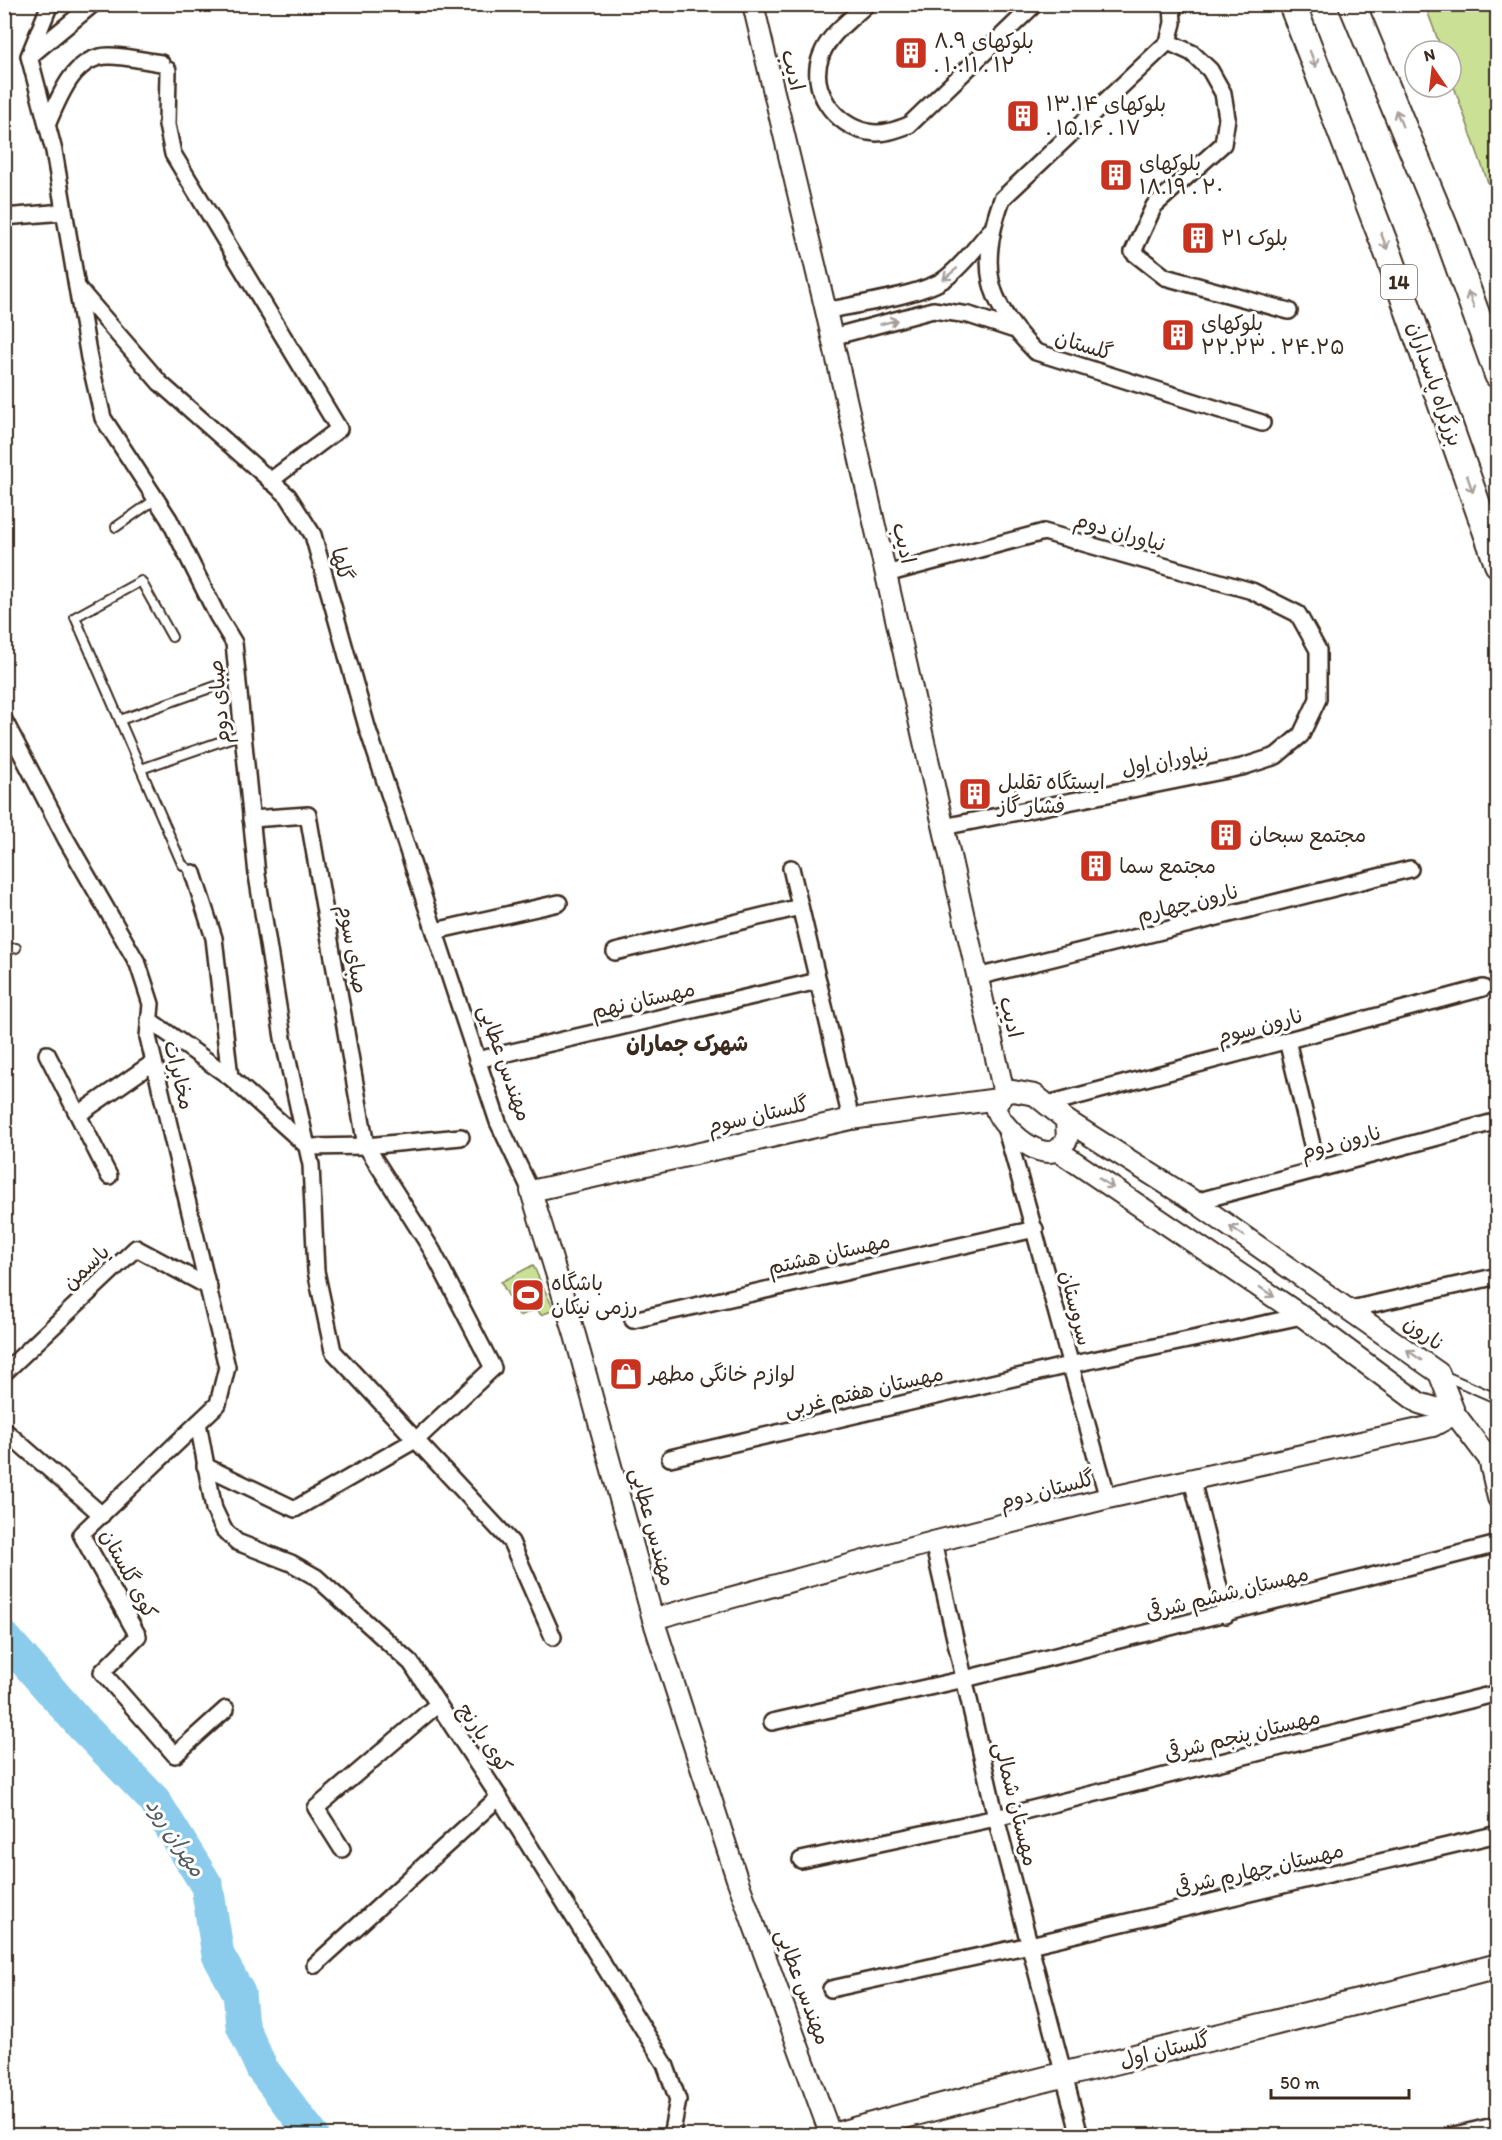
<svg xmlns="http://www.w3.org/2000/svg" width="1502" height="2140" font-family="Itim,'Playpen Sans Arabic',sans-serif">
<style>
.green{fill:#cae095;stroke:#82855a;stroke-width:1.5}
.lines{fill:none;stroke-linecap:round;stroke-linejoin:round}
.river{stroke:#8bccec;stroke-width:33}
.service-casing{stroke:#3b2a1e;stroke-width:12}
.minor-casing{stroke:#3b2a1e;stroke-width:20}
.tertiary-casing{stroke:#3b2a1e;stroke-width:24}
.primary-casing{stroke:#3b2a1e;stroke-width:28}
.trunk-casing{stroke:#3b2a1e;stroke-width:30}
.service{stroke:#fff;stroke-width:8}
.minor{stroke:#fff;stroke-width:15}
.tertiary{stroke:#fff;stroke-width:20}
.primary{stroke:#fff;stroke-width:24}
.trunk{stroke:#fff;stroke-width:26}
.oneway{stroke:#a79f9a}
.labels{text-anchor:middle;stroke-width:6;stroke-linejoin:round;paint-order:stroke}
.shield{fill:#fff;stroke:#766a62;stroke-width:1.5}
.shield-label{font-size:20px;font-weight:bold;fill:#3b2a1e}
.poi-label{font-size:21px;fill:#3b2a1e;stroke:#fff;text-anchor:start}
.street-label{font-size:21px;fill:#3b2a1e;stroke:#fff}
.neighbourhood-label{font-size:22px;font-weight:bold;fill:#3b2a1e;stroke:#fff}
.water-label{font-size:22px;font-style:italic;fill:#535b5c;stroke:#fff}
</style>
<rect width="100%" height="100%" fill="#fff"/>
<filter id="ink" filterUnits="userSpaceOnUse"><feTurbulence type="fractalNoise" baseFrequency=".0167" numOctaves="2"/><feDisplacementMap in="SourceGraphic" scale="12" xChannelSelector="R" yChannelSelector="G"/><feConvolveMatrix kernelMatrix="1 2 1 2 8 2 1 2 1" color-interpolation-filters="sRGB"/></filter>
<g filter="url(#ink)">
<!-- green -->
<g class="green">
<polygon points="1425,5 1497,5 1497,208 1451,78 1451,51 1442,51"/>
<polygon points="533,1265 554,1310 541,1315 537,1309 519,1316 501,1282"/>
</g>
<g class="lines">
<!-- river -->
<polyline class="river" points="4,1637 81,1725 154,1800 207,1886 218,1955 239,1993 242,2025 262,2069 313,2136"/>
<defs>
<g id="service">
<polyline points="116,527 156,499"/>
<polyline points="172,637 141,581 75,617 182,864 193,873"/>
<polyline points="120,720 216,686"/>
<polyline points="141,769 242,734"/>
<polyline points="4,950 16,948"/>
<polyline points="1443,1375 1498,1399"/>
</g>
<g id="minor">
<polyline points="50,4 29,56 54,151 89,358 103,418 169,519 217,615 234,643 257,875 283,1038 311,1165 316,1271 333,1351 511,1542 553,1637"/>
<path d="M867 4C850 20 829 34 821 56 808 89 835 126 868 132 882 135 896 130 909 125L1035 4"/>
<path d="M1172 4 1173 23 1168 42 1002 199C978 265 986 303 1036 352L1262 423"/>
<polyline points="1168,42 1192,53 1210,70 1223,93 1227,118 1223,144 1154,206 1133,252 1165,277 1289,311"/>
<polyline points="30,56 93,4"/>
<polyline points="168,70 167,125 173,154 339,429 270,481"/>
<path d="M47 125C59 98 73 56 109 56 126 56 145 61 161 63"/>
<polyline points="4,217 64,212"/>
<polyline points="77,287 160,383 288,496 313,535 367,727 498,1122 531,1191"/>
<path d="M826 311C857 304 923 295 946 278 963 265 976 247 990 231"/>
<polyline points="832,337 933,310 969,315 1012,329"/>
<polyline points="886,574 1044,532 1252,591 1298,614 1318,650 1318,699 1301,735 1276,756 1242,767 943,827"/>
<polyline points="4,720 66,839 138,964 151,1004 148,1037 227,1367 218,1404 81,1534 138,1636 102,1672 175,1755 226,1709"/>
<polyline points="791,868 851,1119"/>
<polyline points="193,873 214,938 230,1077"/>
<polyline points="435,931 559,903"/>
<polyline points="615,952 800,907"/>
<polyline points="977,977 1410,869"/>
<polyline points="149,1020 230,1077 308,1147"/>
<polyline points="1287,1040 1318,1170"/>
<polyline points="47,1054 109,1176"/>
<polyline points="477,1060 818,981"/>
<polyline points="1048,1104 1483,988"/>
<polyline points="79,1114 154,1062"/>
<path d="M1005 1127C1041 1250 1072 1375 1108 1498"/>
<polyline points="308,1147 366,1146 461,1137"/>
<polyline points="1195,1202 1498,1121"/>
<polyline points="1351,1309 1498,1276"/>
<polyline points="633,1320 1035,1229"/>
<polyline points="4,1373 136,1248 209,1287"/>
<polyline points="198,1423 214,1509 224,1530 237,1542 291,1563 316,1577 411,1663 499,1797 665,2064 678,2100 671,2136"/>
<polyline points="4,1430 102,1515"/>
<polyline points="670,1458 1069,1365 1302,1316"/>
<polyline points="205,1466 295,1509 417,1439 493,1368 432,1250 366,1146 308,815 251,819"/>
<polyline points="1192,1480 1226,1615"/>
<polyline points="933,1542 996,1818 1080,2136"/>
<polyline points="772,1722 965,1679 1498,1544"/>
<polyline points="342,1849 316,1808 438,1704"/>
<polyline points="801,1860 996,1818 1498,1693"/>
<polyline points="315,1965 499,1797"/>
<polyline points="831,1989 1030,1945 1498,1834"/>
<polyline points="1450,2136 1498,2125"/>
</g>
<g id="tertiary">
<polyline points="753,4 826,311 1004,1093"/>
<path d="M1013 1091 1035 1095 1066 1120 1067 1140C1064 1143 1060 1148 1057 1150 1037 1161 999 1125 995 1107L1004 1093Z"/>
<polyline points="1057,1150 1302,1316 1419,1403 1455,1414 1439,1373 1195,1202 1066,1120"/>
<polyline points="653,1619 933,1542 1108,1498 1433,1426 1455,1414 1489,1459 1498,1498"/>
<polyline points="831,2136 737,1879 653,1619 575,1335 531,1191 851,1119 998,1099"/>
</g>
<path id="primary" d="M833 2136C1053 2073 1277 2025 1498 1966"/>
<g id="trunk">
<polyline points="1292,4 1390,258 1498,564"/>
<polyline points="1352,4 1447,233 1498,375"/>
</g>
</defs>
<!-- service casing -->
<use href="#service" class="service-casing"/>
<!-- minor casing -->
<use href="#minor" class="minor-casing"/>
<!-- tertiary casing -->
<use href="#tertiary" class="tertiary-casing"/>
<!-- primary casing -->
<use href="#primary" class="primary-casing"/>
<!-- trunk casing -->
<use href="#trunk" class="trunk-casing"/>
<!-- service -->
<use href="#service" class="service"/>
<!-- minor -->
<use href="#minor" class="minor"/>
<!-- tertiary -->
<use href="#tertiary" class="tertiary"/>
<!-- primary -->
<use href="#primary" class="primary"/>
<!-- trunk -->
<use href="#trunk" class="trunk"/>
</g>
<!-- one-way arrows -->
<defs><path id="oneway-shaft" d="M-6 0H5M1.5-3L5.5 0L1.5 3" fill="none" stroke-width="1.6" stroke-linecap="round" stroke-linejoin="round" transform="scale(1.5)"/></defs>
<g class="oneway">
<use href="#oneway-shaft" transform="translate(1313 59) rotate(69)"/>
<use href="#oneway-shaft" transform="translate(1399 118) rotate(-112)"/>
<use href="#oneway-shaft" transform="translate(1384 241) rotate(69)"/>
<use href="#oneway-shaft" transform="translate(950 274) rotate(141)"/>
<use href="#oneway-shaft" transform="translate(1471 300) rotate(-110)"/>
<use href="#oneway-shaft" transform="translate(889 322) rotate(-15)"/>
<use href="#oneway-shaft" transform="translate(1470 484) rotate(71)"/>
<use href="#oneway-shaft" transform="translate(1106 1183) rotate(34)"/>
<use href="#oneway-shaft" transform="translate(1237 1231) rotate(-146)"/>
<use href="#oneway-shaft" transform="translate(1267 1292) rotate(34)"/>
<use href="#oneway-shaft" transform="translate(1414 1355) rotate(-144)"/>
</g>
</g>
<!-- icons -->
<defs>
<symbol id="building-square" viewBox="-11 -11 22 22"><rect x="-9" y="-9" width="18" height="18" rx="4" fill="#c8321e" stroke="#fff"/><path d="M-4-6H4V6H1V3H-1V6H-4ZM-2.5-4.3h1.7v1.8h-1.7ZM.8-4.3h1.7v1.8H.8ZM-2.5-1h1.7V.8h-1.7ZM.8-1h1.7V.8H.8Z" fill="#fff"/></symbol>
<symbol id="stadium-square" viewBox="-11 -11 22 22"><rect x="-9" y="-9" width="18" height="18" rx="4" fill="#c8321e" stroke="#fff"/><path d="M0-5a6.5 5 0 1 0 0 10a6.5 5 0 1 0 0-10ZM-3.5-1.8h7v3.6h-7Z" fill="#fff"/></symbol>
<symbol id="shop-square" viewBox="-11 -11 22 22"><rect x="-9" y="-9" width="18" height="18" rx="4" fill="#c8321e" stroke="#fff"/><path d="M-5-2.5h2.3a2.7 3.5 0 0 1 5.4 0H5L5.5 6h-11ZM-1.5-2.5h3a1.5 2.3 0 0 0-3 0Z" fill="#fff"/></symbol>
</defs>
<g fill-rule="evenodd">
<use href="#building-square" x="892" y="34" width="38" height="38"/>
<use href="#building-square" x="1004" y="97" width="38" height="38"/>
<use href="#building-square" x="1097" y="156" width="38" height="38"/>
<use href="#building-square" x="1179" y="219" width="38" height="38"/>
<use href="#building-square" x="1159" y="316" width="38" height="38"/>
<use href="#building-square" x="956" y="775" width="38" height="38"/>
<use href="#building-square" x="1207" y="816" width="38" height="38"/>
<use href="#building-square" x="1077" y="847" width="38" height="38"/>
<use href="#stadium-square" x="509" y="1276" width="38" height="38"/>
<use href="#shop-square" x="607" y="1355" width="38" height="38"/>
</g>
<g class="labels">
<!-- shield labels -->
<rect class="shield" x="1381" y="265" width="36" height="34" rx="4.5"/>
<g class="shield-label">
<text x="1399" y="289">14</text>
</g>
<!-- poi labels -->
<g class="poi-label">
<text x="934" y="48">بلوکهای ۸.۹<tspan x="934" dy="24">. ۱۰.۱۱ . ۱۲</tspan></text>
<text x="1046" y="111">بلوکهای ۱۳.۱۴<tspan x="1046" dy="24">. ۱۵.۱۶ . ۱۷</tspan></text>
<text x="1139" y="170">بلوکهای<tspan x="1139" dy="24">۱۸.۱۹ . ۲۰</tspan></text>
<text x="1221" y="245">بلوک ۲۱</text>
<text x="1201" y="330">بلوکهای<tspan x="1201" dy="24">۲۲.۲۳ . ۲۴.۲۵</tspan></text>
<text x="998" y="789">ایستگاه تقلیل<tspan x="998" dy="24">فشار گاز</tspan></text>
<text x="1249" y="842">مجتمع سبحان</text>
<text x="1119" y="873">مجتمع سما</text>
<text x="551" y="1290">باشگاه<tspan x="551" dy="24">رزمی نیکان</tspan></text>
<text x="649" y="1381">لوازم خانگی مطهر</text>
</g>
<!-- street labels -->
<g class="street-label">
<text transform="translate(793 70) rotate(77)" y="7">ادیب</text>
<text transform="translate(1084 345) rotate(17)" y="7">گلستان</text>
<text transform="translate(1435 384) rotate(71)" y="7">بزرگراه پاسداران</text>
<text transform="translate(1120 532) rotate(16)" y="7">نیاوران دوم</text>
<text transform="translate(904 543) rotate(77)" y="7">ادیب</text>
<text transform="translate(342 564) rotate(76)" y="7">گلها</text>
<text transform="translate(219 702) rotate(-95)" y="7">صبای دوم</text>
<text transform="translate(1165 761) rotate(-11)" y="7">نیاوران اول</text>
<text transform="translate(1188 903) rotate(-14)" y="7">نارون چهارم</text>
<text transform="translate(353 949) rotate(80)" y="7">صبای سوم</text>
<text transform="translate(643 1000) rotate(-13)" y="7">مهستان نهم</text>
<text transform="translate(1011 1017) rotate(77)" y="7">ادیب</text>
<text transform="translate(1260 1026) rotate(-15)" y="7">نارون سوم</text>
<text transform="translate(505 1063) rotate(71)" y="7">مهندس عطایی</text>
<text transform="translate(179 1075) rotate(76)" y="7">مخابرات</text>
<text transform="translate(758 1115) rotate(-13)" y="7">گلستان سوم</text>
<text transform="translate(1341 1142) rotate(-15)" y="7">نارون دوم</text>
<text transform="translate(829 1254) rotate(-13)" y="7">مهستان هشتم</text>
<text transform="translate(86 1267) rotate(-43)" y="7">یاسمن</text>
<text transform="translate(1076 1308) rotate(76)" y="7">سروستان</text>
<text transform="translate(1424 1333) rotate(36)" y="7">نارون</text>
<text transform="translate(864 1391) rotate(-13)" y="7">مهستان هفتم غربی</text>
<text transform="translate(1047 1490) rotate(-15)" y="7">گلستان دوم</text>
<text transform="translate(653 1527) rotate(75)" y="7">مهندس عطایی</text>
<text transform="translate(129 1574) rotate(62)" y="7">کوی گلستان</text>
<text transform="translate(1227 1593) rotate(-14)" y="7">مهستان ششم شرقی</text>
<text transform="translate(1242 1735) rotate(-14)" y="7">مهستان پنجم شرقی</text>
<text transform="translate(485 1738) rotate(56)" y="7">کوی بارنج</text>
<text transform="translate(1016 1804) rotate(76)" y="7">مهستان شمالی</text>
<text transform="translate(1259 1869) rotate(-13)" y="7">مهستان چهارم شرقی</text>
<text transform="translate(803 1987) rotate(70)" y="7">مهندس عطایی</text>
<text transform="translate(1165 2050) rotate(-14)" y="7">گلستان اول</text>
</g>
<!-- neighbourhood labels -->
<g class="neighbourhood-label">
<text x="687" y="1051">شهرک جماران</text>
</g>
<!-- water labels -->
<g class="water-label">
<text transform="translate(176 1837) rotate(57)" y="8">مهران رود</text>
</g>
</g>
<!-- margin -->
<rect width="1502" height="2140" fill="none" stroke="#fff" stroke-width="24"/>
<rect x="12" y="12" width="1478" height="2116" fill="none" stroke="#3b2a1e" stroke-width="2" filter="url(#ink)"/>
<!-- north arrow -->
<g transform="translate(1433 69) rotate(346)"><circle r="28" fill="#ffffff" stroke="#b1aaa5" stroke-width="1.5"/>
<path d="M0-4.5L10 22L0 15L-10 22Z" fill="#c8321e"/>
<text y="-9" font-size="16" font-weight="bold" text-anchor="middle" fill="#3b2a1e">N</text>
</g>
<!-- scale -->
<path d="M1271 2089v9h138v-9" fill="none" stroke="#3b2a1e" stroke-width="3"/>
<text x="1280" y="2089" font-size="18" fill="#3b2a1e" stroke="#ffffff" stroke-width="4.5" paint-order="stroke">50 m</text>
</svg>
